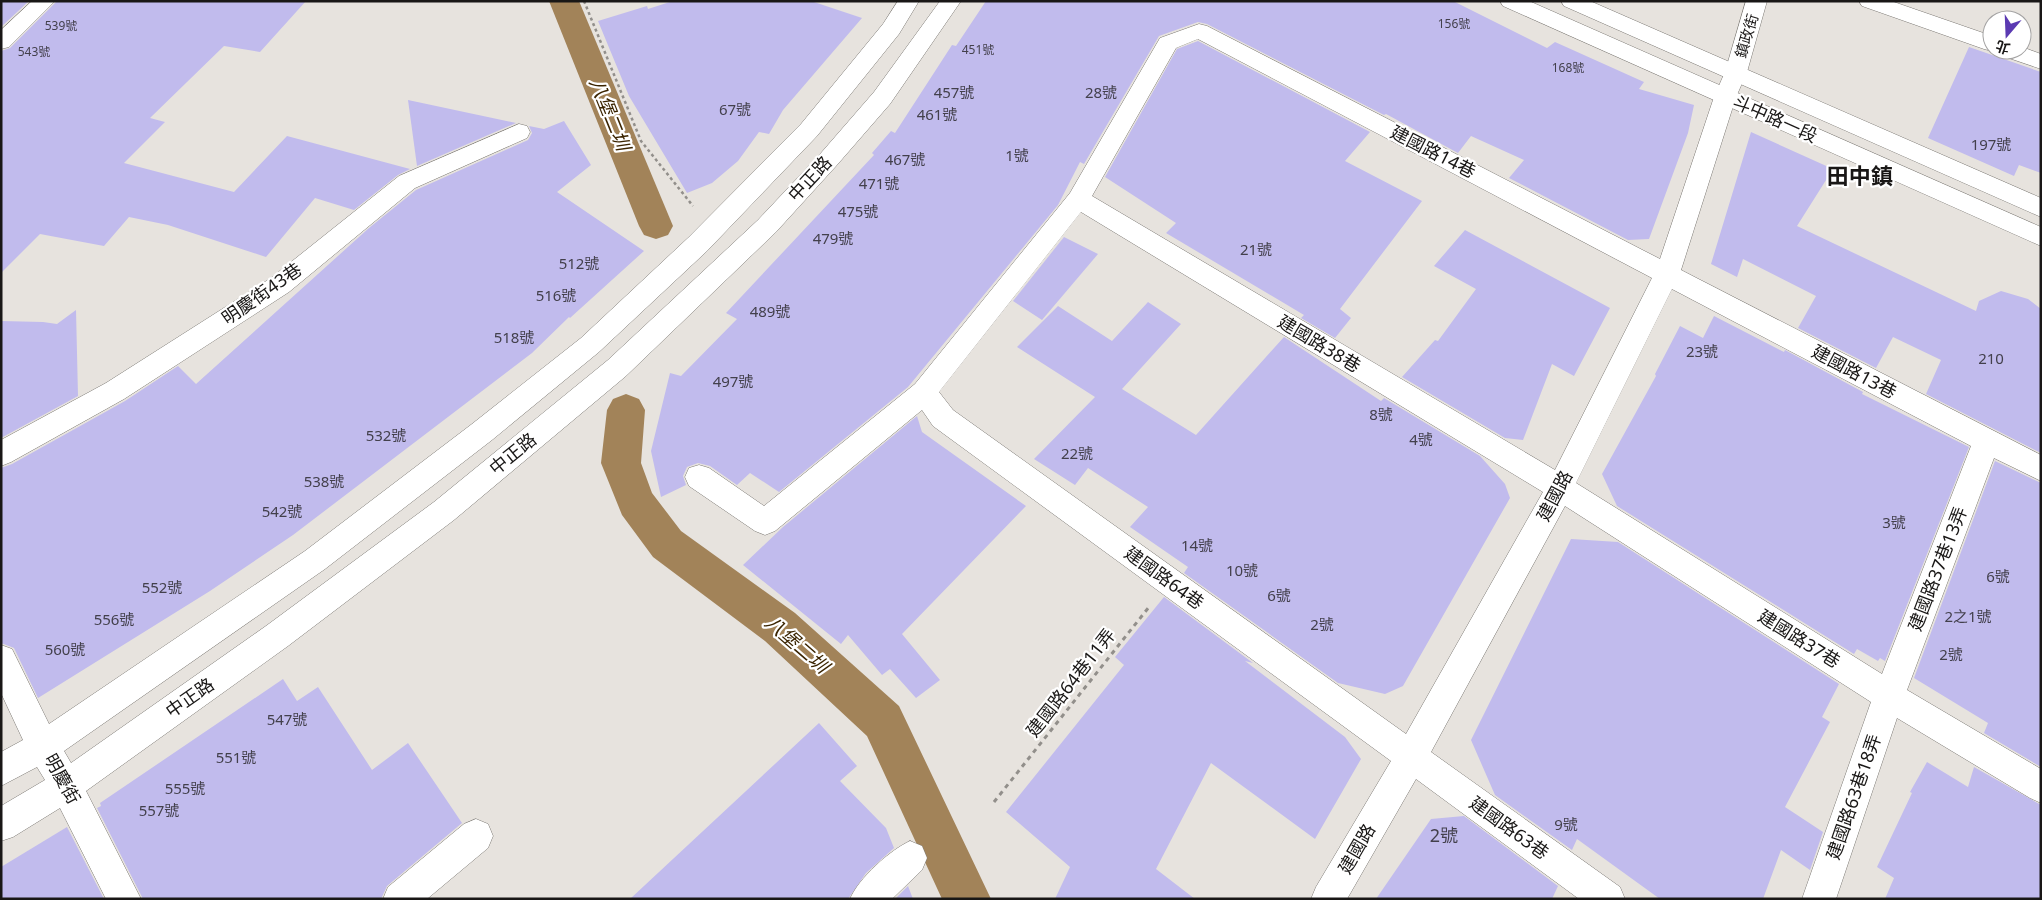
<svg xmlns="http://www.w3.org/2000/svg" width="2042" height="900" font-family="'Noto Sans','Noto Sans TC',sans-serif">
<style>
.lines{fill:none;stroke-linecap:round;stroke-linejoin:round}
.canal{fill:#a28359;fill-rule:evenodd}
.building{fill:#c1bbed}
.minor-casing{stroke:#7c7974;stroke-width:1}
.major-casing{stroke:#7c7974;stroke-width:1}
.path-far1{stroke:#928f8b;stroke-width:2.5;stroke-dasharray:3 3;stroke-linecap:butt}
.path{stroke:#928f8b;stroke-width:3;stroke-dasharray:4.5 4.5;stroke-linecap:butt}
.minor{fill:#fff;fill-rule:evenodd}
.major{fill:#fff;fill-rule:evenodd}
.labels{text-anchor:middle;stroke-width:4.5;stroke-linejoin:round;paint-order:stroke}
.far-number-label{font-size:12px;fill:#43404c}
.far-street-label{font-size:15px;fill:#191716;stroke:#fff}
.number-label{font-size:15px;fill:#43404c}
.street-label{font-size:18px;fill:#191716;stroke:#fff}
.near-number-label{font-size:18px;fill:#43404c}
.water-label{font-size:19px;font-style:italic;fill:#3b2401;stroke:#fff}
.district-label{font-size:22px;font-weight:bold;fill:#191716;stroke:#fff}
</style>
<rect width="100%" height="100%" fill="#e7e3de"/>
<g class="lines">
<!-- canal -->
<g class="canal">
<polygon points="549,1 579,1 673,226 668,235 656,239 644,235 639,226"/>
<polygon points="626,394 639,399 645,410 641,463 652,493 681,531 795,613 899,706 991,899 942,899 867,736 765,641 653,557 622,515 601,463 607,410 613,399"/>
</g>
</g>
<!-- building -->
<g class="building">
<polygon points="1,1 29,1 1,27"/>
<polygon points="57,1 306,1 260,52 224,46 150,118 165,122 124,163 234,192 287,136 410,169 398,175 354,210 315,198 266,257 168,225 129,217 104,246 40,234 1,273 1,51 10,48"/>
<polygon points="673,1 811,1 862,18 783,110 769,134 759,132 738,161 712,183 687,193 629,96 598,21 647,6 648,9"/>
<polygon points="986,1 1453,1 1547,48 1555,42 1644,82 1639,89 1694,105 1688,133 1649,239 1628,240 1509,178 1524,160 1471,136 1458,153 1386,114 1384,115 1207,24 1198,22 1159,36 1084,164 1080,162 1058,205 908,387 779,492 750,473 737,485 710,466 698,463 687,467 683,476 686,485 661,497 651,451 670,373 681,376 737,319 726,313 874,155 872,153 891,131 895,133 952,45 956,46"/>
<polygon points="1198,41 1370,132 1345,161 1422,201 1340,309 1351,318 1335,338 1301,318 1304,315 1166,233 1176,223 1105,177 1177,49"/>
<polygon points="1969,47 2041,72 2041,173 2019,165 2014,176 1928,138"/>
<polygon points="408,100 516,123 417,166"/>
<polygon points="564,121 591,165 557,192 644,251 570,318 569,317 532,353 293,535 210,591 38,698 14,648 1,643 1,468 12,464 125,401 178,366 196,384 369,228 416,190 528,140 532,133 529,126 544,129"/>
<polygon points="1751,132 1833,169 1797,226 1976,311 1979,301 2001,291 2028,299 2041,309 2041,453 1926,394 1941,360 1893,337 1876,368 1798,328 1816,296 1743,259 1737,277 1711,264"/>
<polygon points="1465,230 1610,308 1574,376 1552,364 1523,440 1505,438 1402,377 1435,340 1438,341 1476,289 1434,266"/>
<polygon points="1064,237 1098,254 1042,320 1013,301"/>
<polygon points="1148,302 1181,324 1122,389 1196,435 1284,337 1381,401 1384,398 1480,456 1505,484 1510,498 1403,686 1385,694 1338,683 1184,573 1188,567 1130,527 1148,507 1088,468 1075,485 1034,459 1095,397 1017,347 1058,306 1112,341"/>
<polygon points="76,310 78,396 1,438 1,321 43,322 57,324"/>
<polygon points="1714,316 1784,352 1785,350 1863,392 1862,394 1969,447 1885,661 1880,658 1878,661 1857,649 1854,654 1617,506 1602,474 1656,376 1655,374 1680,326 1703,338"/>
<polygon points="917,416 922,432 1026,506 902,634 940,680 916,698 890,669 882,675 848,635 841,644 743,565 783,527"/>
<polygon points="1995,461 2041,483 2041,767 1984,733 1988,723 1914,678"/>
<polygon points="1571,539 1618,542 1839,684 1822,717 1830,722 1785,807 1823,832 1810,870 1781,850 1763,899 1660,899 1577,839 1572,850 1495,795 1471,740"/>
<polygon points="1164,597 1253,663 1245,661 1345,737 1361,759 1315,839 1211,763 1156,869 1195,899 1055,899 1070,867 1006,812 1124,665 1115,657"/>
<polygon points="283,679 297,701 318,687 372,770 408,743 462,823 387,886 381,899 143,899 97,808 101,806 100,803"/>
<polygon points="819,723 857,766 840,781 886,828 894,848 866,873 848,899 630,899"/>
<polygon points="1927,762 1968,787 1974,767 2041,805 2041,899 1885,899 1894,878 1877,867 1912,793 1910,792"/>
<polygon points="1464,816 1558,886 1552,899 1376,899 1431,819"/>
<polygon points="67,827 104,899 1,899 1,867"/>
<polygon points="908,886 913,899 895,899"/>
</g>
<g class="lines">
<defs>
<g id="minor">
<polygon points="32,1 55,1 9,47 1,49 1,30"/>
<polygon points="898,1 919,1 899,34 817,136 707,251 599,352 492,440 325,569 64,751 71,763 266,626 434,502 608,360 758,220 821,153 874,92 940,1 961,1 890,104 837,165 776,232 626,376 454,520 288,646 86,791 141,899 106,899 60,808 13,837 1,841 1,806 45,780 37,767 1,786 1,752 23,740 1,693 1,645 12,649 49,724 305,551 472,424 581,338 689,237 801,124 883,24"/>
<path d="M1746 1H1767L1747 72 1736 97 1681 270 2041 455V481L1994 458 1907 690 2041 769V803L2030 798 1897 718 1836 899H1802L1871 702 1565 506 1431 752 1620 887 1625 899H1579L1416 779 1347 899H1311L1316 887 1391 761 933 426 922 410 775 531 765 535 755 531 689 486 685 477 689 468 699 465 709 468 764 506 915 384 1070 193 1160 38 1199 24 1207 26 1660 259 1714 97 1725 72ZM1198 39 1652 278 1555 470 1092 196 1176 48ZM1081 212 1543 492 1406 734 953 410 939 392ZM1672 289 1971 446 1882 674 1576 483Z"/>
<polygon points="1859,1 1891,1 1992,36 1992,50 1997,50 1992,51 1984,49 1862,6"/>
<polygon points="2022,47 2041,54 2041,69 2000,55 1997,50 2022,50"/>
<polygon points="519,124 527,126 530,132 527,138 415,188 289,292 124,399 11,462 1,466 1,440 106,383 271,278 399,176"/>
<polygon points="476,819 488,824 493,836 488,848 427,899 383,899 388,887 464,824"/>
<path d="M910 841 922 846 927 858 922 870 892 899H850C858 879 890 850 910 841Z"/>
</g>
<g id="major">
<polygon points="1500,1 1529,1 2041,227 2041,246 1503,6"/>
<polygon points="1561,1 1590,1 2041,198 2041,217 1564,6"/>
</g>
</defs>
<!-- minor casing -->
<use href="#minor" class="minor-casing"/>
<!-- major casing -->
<use href="#major" class="major-casing"/>
<!-- path-far1 -->
<polyline class="path-far1" points="584,1 641,141 693,206"/>
<!-- path -->
<polyline class="path" points="994,802 1149,607"/>
<!-- minor -->
<use href="#minor" class="minor"/>
<!-- major -->
<use href="#major" class="major"/>
</g>
<g class="labels">
<!-- far-number labels -->
<g class="far-number-label">
<text x="1454" y="28">156號</text>
<text x="61" y="30">539號</text>
<text x="978" y="54">451號</text>
<text x="34" y="56">543號</text>
<text x="1568" y="72">168號</text>
</g>
<!-- far-street labels -->
<g class="far-street-label">
<text transform="translate(1747 36) rotate(-73)" y="5">鎮政街</text>
</g>
<!-- number labels -->
<g class="number-label">
<text x="954" y="98">457號</text>
<text x="1101" y="98">28號</text>
<text x="735" y="115">67號</text>
<text x="937" y="120">461號</text>
<text x="1991" y="150">197號</text>
<text x="1017" y="161">1號</text>
<text x="905" y="165">467號</text>
<text x="879" y="189">471號</text>
<text x="858" y="217">475號</text>
<text x="833" y="244">479號</text>
<text x="1256" y="255">21號</text>
<text x="579" y="269">512號</text>
<text x="556" y="301">516號</text>
<text x="770" y="317">489號</text>
<text x="514" y="343">518號</text>
<text x="1702" y="357">23號</text>
<text x="1991" y="364">210</text>
<text x="733" y="387">497號</text>
<text x="1381" y="420">8號</text>
<text x="386" y="441">532號</text>
<text x="1421" y="445">4號</text>
<text x="1077" y="459">22號</text>
<text x="324" y="487">538號</text>
<text x="282" y="517">542號</text>
<text x="1894" y="528">3號</text>
<text x="1197" y="551">14號</text>
<text x="1242" y="576">10號</text>
<text x="1998" y="582">6號</text>
<text x="162" y="593">552號</text>
<text x="1279" y="601">6號</text>
<text x="1968" y="622">2之1號</text>
<text x="114" y="625">556號</text>
<text x="1322" y="630">2號</text>
<text x="65" y="655">560號</text>
<text x="1951" y="660">2號</text>
<text x="287" y="725">547號</text>
<text x="236" y="763">551號</text>
<text x="185" y="794">555號</text>
<text x="159" y="816">557號</text>
<text x="1566" y="830">9號</text>
</g>
<!-- street labels -->
<g class="street-label">
<text transform="translate(1775 119) rotate(24)" y="6">斗中路一段</text>
<text transform="translate(1433 152) rotate(27)" y="6">建國路14巷</text>
<text transform="translate(810 179) rotate(-47)" y="6">中正路</text>
<text transform="translate(262 294) rotate(-35)" y="6">明慶街43巷</text>
<text transform="translate(1319 344) rotate(31)" y="6">建國路38巷</text>
<text transform="translate(1854 372) rotate(28)" y="6">建國路13巷</text>
<text transform="translate(513 454) rotate(-39)" y="6">中正路</text>
<text transform="translate(1555 496) rotate(-62)" y="6">建國路</text>
<text transform="translate(1938 569) rotate(-69)" y="6">建國路37巷13弄</text>
<text transform="translate(1164 578) rotate(36)" y="6">建國路64巷</text>
<text transform="translate(1799 639) rotate(32)" y="6">建國路37巷</text>
<text transform="translate(1071 683) rotate(-52)" y="6">建國路64巷11弄</text>
<text transform="translate(190 698) rotate(-35)" y="6">中正路</text>
<text transform="translate(62 779) rotate(61)" y="6">明慶街</text>
<text transform="translate(1854 797) rotate(-71)" y="6">建國路63巷18弄</text>
<text transform="translate(1509 828) rotate(36)" y="6">建國路63巷</text>
<text transform="translate(1357 849) rotate(-60)" y="6">建國路</text>
</g>
<!-- near-number labels -->
<g class="near-number-label">
<text x="1444" y="842">2號</text>
</g>
<!-- water labels -->
<g class="water-label">
<text transform="translate(610 114) rotate(68)" y="7">八堡二圳</text>
<text transform="translate(797 644) rotate(41)" y="7">八堡二圳</text>
</g>
<!-- district labels -->
<g class="district-label">
<text x="1860" y="184">田中鎮</text>
</g>
</g>
<!-- border -->
<rect width="2042" height="900" fill="none" stroke="#191716" stroke-width="5"/>
<!-- north arrow -->
<g transform="translate(2007 35) rotate(199)"><circle r="24" fill="#ffffff" stroke="#a3a2a2"/>
<path d="M0-4L9 19L0 12L-9 19Z" fill="#5b3ab2"/>
<text y="-8" font-size="14" font-weight="bold" text-anchor="middle" fill="#191716">北</text>
</g>
</svg>
